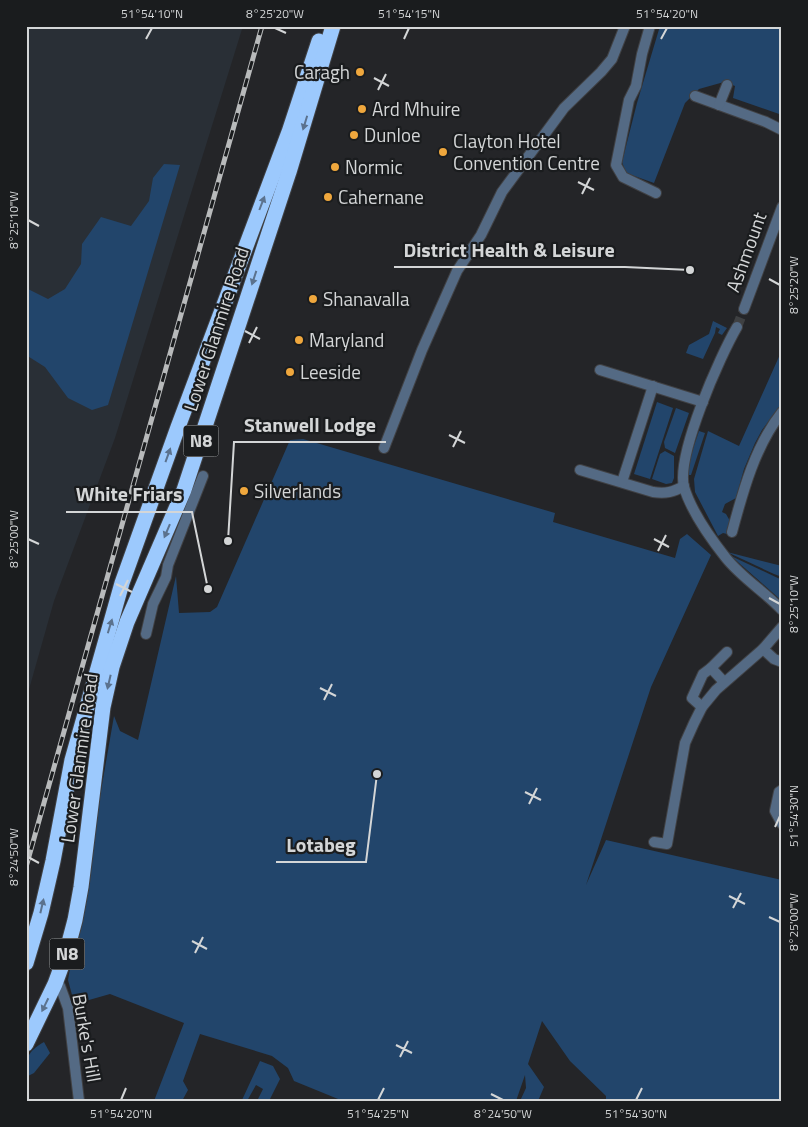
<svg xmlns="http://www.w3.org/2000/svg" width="808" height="1127" font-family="'Titillium Web',sans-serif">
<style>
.built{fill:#292f36}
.green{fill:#22456b}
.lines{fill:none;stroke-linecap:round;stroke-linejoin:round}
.street-tunnel{stroke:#3e4042;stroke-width:10;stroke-dasharray:10 5;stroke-linecap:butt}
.street-casing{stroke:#404144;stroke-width:12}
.highway-casing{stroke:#404144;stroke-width:17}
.street{stroke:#546a84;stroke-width:10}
.highway{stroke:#9cc9fd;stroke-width:15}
.rail-casing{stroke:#b8babb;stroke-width:5}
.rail{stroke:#1a1c1e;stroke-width:3;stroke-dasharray:9;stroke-linecap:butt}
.oneway{fill:#5b728e}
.ticks{fill:none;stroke:#d4d6d7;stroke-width:2}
.poi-dot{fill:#efa73d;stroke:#1a1c1e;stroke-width:2}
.labels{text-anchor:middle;stroke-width:4.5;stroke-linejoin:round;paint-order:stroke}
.shield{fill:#1a1c1e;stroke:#9c9ea0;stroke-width:1}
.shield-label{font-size:18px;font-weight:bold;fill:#d4d6d7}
.poi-label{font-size:19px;fill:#d4d6d7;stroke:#1a1c1e;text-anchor:start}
.street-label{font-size:19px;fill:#d4d6d7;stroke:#1a1c1e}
.leader{fill:none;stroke:#d4d6d7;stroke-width:2}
.callout-dot{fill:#d4d6d7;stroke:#1a1c1e;stroke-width:2}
.callout-label{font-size:20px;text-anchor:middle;font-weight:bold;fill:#d4d6d7;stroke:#1a1c1e;stroke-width:4.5;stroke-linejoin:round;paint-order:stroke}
.neatline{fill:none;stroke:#d4d6d7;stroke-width:2}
.ticks-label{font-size:12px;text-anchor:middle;fill:#d4d6d7}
</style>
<rect width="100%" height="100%" fill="#242528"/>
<!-- built -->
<polygon class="built" points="26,26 243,26 115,438 54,601 26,700"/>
<!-- green -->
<g class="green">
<polygon points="660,26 782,26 782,115 733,98 735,86 724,82 699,89 685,103 654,183 626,173 622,162 637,103"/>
<polygon points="164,164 180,165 108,405 92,410 68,398 45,367 26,355 26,288 48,299 65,289 81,264 82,244 101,217 131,226 149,201 153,178"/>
<polygon points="713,321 727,328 722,335 718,333 720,329 716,327 715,333 703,359 686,353 689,345 709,334"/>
<polygon points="782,350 782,403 762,430 755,443 744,469 736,498 725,504 722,512 726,514 730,521 727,534 723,533 718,536 695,492 694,479 708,431 739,446"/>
<polygon points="657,402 673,408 650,479 634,474"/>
<polygon points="676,408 689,413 675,453 665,448 664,442"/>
<polygon points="699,431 705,433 691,475 688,475 688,463"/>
<polygon points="303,439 555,513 553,522 675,558 680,539 687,534 711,555 651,687 586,885 606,840 782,880 782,1101 606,1101 606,1096 570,1061 542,1021 528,1064 544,1087 538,1101 520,1101 526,1088 525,1075 516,1101 343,1101 294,1081 288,1068 272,1056 200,1034 183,1081 188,1090 182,1101 154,1101 184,1023 110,994 82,1002 75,1006 68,980 114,716 120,731 138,740 176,576 179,613 210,612 217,607 290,440"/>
<polygon points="665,451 674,456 674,478 672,483 666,484 652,479 660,454"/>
<polygon points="727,552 782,566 782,577 774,574"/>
<polygon points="731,556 782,580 782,601"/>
<path d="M44 1042 50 1053 34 1073 26 1077C26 1057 27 1052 44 1042Z"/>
<polygon points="260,1061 273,1066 280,1079 269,1101 257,1101 263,1089 256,1085 247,1101 231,1101 233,1099 242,1100"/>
</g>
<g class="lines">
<!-- street-tunnel -->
<polyline class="street-tunnel" points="737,327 744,309"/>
<defs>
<g id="street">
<polyline points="650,26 642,54 636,86 629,100 616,165 623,177 656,193"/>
<polyline points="695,96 766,122 782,130"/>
<polyline points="719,105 727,85"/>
<polyline points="744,309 782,207"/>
<path d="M737 327C720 356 676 455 684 487 691 511 711 539 726 558 742 578 765 592 782 610"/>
<polyline points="600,370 703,402"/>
<polyline points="384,448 422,350 457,271 481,235 502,192 564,108 601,72 612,59 625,26"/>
<path d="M580 470 653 492C666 494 673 492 684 486"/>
<polyline points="622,482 653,386"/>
<path d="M732 532C743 491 755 446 782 412"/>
<polyline points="146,634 153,604 166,577 168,565 203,476"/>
<polyline points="763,649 774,659 782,662"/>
<polyline points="711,668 727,652"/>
<polyline points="702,707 692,698 703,674 711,668 724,682"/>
<polyline points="782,790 779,792 775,811 782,824"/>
<polyline points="654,842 667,844 685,743 694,723 702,707 716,690 763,649 782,627"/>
<polyline points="55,984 60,986 68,1008 79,1101"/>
</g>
<g id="highway">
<polyline points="26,963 41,913 53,861 72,760 122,583 178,427 289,132 319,41"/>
<polyline points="26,1044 55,984 66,954 75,920 81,887 103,707 112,667 127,622 184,490 289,172 333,26"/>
</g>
</defs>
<!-- street casing -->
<use href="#street" class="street-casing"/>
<!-- highway casing -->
<use href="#highway" class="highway-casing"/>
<!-- street -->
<use href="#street" class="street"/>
<!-- highway -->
<use href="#highway" class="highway"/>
<defs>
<polyline id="rail" points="26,867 262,26"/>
</defs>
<!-- rail casing -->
<use href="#rail" class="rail-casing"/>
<!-- rail -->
<use href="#rail" class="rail"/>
</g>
<!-- one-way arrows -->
<defs><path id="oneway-solid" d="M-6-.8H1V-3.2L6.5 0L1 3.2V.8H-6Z" transform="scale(1.25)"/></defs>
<g class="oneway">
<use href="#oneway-solid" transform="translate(305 123) rotate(107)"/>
<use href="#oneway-solid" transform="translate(262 203) rotate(-69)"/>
<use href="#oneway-solid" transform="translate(254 278) rotate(108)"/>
<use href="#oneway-solid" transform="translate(168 455) rotate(-70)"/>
<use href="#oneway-solid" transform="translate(167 531) rotate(113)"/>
<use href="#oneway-solid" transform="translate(110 626) rotate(-73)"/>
<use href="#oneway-solid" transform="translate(109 682) rotate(103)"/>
<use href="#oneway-solid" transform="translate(42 906) rotate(-77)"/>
<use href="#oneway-solid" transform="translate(45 1005) rotate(116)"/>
</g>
<!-- ticks -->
<path class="ticks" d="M275 28 286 33M146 39 152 28M404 39 409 28M661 39 667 28M374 78 389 86M378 90 386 74M578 182 594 190M582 194 590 178M28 220 39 226M769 279 780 285M245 331 260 339M249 343 257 327M449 435 465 443M453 447 461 431M28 539 39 544M654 539 669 547M658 551 666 535M116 584 132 592M120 596 128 580M769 598 780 604M320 688 336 696M324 700 332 684M525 792 541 800M529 804 537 788M775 827 780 816M28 857 39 863M729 896 745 904M733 908 741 893M769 917 780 922M192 941 207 949M195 953 203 937M396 1045 412 1053M400 1057 408 1041M491 1094 503 1100M121 1100 126 1088M378 1100 384 1088M636 1100 642 1088"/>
<!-- markers -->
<g class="poi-dot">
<circle cx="360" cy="72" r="5"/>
<circle cx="362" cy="109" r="5"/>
<circle cx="354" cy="135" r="5"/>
<circle cx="443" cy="152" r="5"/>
<circle cx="335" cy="167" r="5"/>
<circle cx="328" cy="197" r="5"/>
<circle cx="313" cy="299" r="5"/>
<circle cx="299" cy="340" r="5"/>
<circle cx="290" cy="372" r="5"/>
<circle cx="244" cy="491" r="5"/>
</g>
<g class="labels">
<!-- shield labels -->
<g class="shield">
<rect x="183.5" y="425.5" width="35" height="31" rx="4"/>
<rect x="49.5" y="938.5" width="35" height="31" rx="4"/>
</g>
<g class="shield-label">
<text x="201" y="447">N8</text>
<text x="67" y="960">N8</text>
</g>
<!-- poi labels -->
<g class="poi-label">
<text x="350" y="79" text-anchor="end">Caragh</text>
<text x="372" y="116">Ard Mhuire</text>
<text x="364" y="142">Dunloe</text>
<text x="453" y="148">Clayton Hotel<tspan x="453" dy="22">Convention Centre</tspan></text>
<text x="345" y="174">Normic</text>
<text x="338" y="204">Cahernane</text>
<text x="323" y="306">Shanavalla</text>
<text x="309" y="347">Maryland</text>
<text x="300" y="379">Leeside</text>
<text x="254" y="498">Silverlands</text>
</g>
<!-- street labels -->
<g class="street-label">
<text transform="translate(746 252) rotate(-70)" y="7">Ashmount</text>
<text transform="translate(216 329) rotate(-72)" y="7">Lower Glanmire Road</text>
<text transform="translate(79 758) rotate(-82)" y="7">Lower Glanmire Road</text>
<text transform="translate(87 1038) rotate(80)" y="7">Burke's Hill</text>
</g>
</g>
<!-- callouts -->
<path class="leader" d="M690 270L625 267H394M228 541L234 442H386M208 589L192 512H66M377 774L366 862H276"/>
<g class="callout-dot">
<circle cx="690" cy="270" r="5"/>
<circle cx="228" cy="541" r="5"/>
<circle cx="208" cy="589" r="5"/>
<circle cx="377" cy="774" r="5"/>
</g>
<g class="callout-label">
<text x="509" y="257">District Health &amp; Leisure</text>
<text x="310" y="432">Stanwell Lodge</text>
<text x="129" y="501">White Friars</text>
<text x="321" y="852">Lotabeg</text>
</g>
<!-- border -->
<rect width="808" height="1127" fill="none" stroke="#1a1c1e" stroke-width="55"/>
<rect x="28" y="28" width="752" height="1072" class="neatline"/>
<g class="ticks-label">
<text x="152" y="18">51°54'10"N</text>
<text x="275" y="18">8°25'20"W</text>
<text x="409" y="18">51°54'15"N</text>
<text x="667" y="18">51°54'20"N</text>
<text transform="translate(14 220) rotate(-90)" y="4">8°25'10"W</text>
<text transform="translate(794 285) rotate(-90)" y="4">8°25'20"W</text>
<text transform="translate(14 539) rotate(-90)" y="4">8°25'00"W</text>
<text transform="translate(794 604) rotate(-90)" y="4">8°25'10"W</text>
<text transform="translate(794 816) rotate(-90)" y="4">51°54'30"N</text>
<text transform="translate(14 857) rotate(-90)" y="4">8°24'50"W</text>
<text transform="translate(794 922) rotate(-90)" y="4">8°25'00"W</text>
<text x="121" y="1118">51°54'20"N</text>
<text x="378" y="1118">51°54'25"N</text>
<text x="503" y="1118">8°24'50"W</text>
<text x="636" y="1118">51°54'30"N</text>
</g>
</svg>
